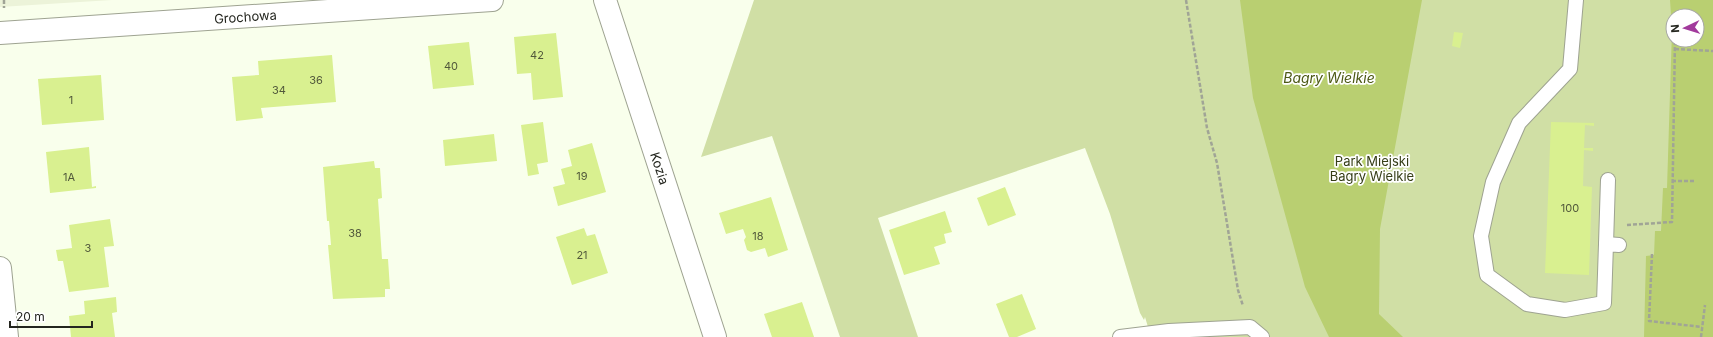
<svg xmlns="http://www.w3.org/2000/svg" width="1713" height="337" font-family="Inter,sans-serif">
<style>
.built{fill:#ecf3d9}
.green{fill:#d0dfa5;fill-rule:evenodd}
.water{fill:#b9cf71;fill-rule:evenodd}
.building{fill:#d9f090}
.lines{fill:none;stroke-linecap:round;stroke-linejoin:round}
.service-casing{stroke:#9ea391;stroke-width:16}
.minor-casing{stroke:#9ea391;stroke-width:24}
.path{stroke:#a0a496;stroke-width:2.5;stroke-dasharray:4 2;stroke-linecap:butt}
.service{stroke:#fff;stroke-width:14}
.minor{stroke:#fff;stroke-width:22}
.labels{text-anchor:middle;stroke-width:3.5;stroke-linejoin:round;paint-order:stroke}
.number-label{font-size:11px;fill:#51583b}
.street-label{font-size:13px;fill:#24261f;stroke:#fff}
.park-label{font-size:13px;fill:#363e17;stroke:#fff}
.water-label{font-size:14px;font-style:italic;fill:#4c5915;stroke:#fff}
</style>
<rect width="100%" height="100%" fill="#f9ffec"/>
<!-- built -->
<polygon class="built" points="0,0 112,0 0,7"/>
<!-- green -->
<path class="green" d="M754 0H1713V337H1151L1145 317 1144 320 1140 313 1110 214 1085 148 878 218 918 337H840L772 136 701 157ZM1673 16H1697V40H1673Z"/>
<!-- water -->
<g class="water">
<polygon points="1240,0 1422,0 1380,229 1379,314 1403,337 1329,337 1305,287 1253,98"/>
<path d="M1670 0H1713V337H1644L1646 256 1654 255 1655 231H1661L1663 188H1667L1672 30ZM1673 16H1697V40H1673Z"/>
</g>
<!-- building -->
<g class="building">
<polygon points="1454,32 1463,33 1460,48 1452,46"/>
<polygon points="556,33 563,97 533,100 531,73 517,74 514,37"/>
<polygon points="469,42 474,85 433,89 428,46"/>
<polygon points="332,55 336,102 261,108 263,118 236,121 232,77 259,75 258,61"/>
<polygon points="101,75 104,120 42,125 38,79"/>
<polygon points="543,122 548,162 537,164 539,174 528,176 521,125"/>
<polygon points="1551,122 1594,123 1594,126 1585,125 1584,148 1593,148 1593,151 1584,150 1583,186 1592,187 1589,275 1545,273"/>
<polygon points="494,134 497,161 445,166 443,140"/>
<polygon points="592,143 606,192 558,206 553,187 565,184 561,169 572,166 568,150"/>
<polygon points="89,147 92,187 96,186 96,188 50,193 46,152"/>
<polygon points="374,161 375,168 380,168 382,198 378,199 382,259 388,259 390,289 385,289 385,297 333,299 328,245 331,245 329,221 327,221 323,167"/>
<polygon points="1005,187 1016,215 988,226 977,198"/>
<polygon points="771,197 788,250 768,257 765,248 751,252 747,250 744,240 746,237 743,229 726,234 719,213"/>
<polygon points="945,211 952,232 944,234 946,243 934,247 940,264 904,275 889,230"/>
<polygon points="110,219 114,246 104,247 109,287 69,292 63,261 58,261 56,250 72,248 69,225"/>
<polygon points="584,228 587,236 595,234 608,273 572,285 556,237"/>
<polygon points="1022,294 1036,329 1017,337 1009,337 996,304"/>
<polygon points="116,297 117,312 112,313 115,337 71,337 69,316 85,314 84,301"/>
<polygon points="802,302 814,337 772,337 764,314"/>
</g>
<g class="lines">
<defs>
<g id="service">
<polyline points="1576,0 1570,69 1519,123 1493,182 1481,236 1487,275 1527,304 1565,310 1604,303 1606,244 1619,245"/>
<polyline points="1606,244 1608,180"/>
<polyline points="1120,337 1169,331 1250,327 1262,337"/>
</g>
<g id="minor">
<path id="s1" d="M605 0 715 337"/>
<path id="s2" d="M0 33 492 0"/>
<polyline points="0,268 7,337"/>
</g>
</defs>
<!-- service casing -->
<use href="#service" class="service-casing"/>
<!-- minor casing -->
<use href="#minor" class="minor-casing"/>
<!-- path -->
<g class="path">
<polyline points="4,0 4,8"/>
<polyline points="1186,0 1207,128 1217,163 1238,290 1243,306"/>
<polyline points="1675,49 1713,51"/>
<polyline points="1672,181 1694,181"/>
<polyline points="1627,225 1672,222 1675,40"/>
<polyline points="1652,254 1649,321 1702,327"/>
<polyline points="1701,337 1705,305"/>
</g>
<!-- service -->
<use href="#service" class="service"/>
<!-- minor -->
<use href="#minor" class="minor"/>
</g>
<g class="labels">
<!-- number labels -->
<g class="number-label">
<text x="537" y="59">42</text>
<text x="451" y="70">40</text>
<text x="316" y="84">36</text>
<text x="279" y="94">34</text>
<text x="71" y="104">1</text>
<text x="582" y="180">19</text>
<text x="69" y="181">1A</text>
<text x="1570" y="212">100</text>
<text x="355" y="237">38</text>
<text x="758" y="240">18</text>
<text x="88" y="252">3</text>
<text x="582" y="259">21</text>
</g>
<!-- street labels -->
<g class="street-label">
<text dy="5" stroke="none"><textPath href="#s2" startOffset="246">Grochowa</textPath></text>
<text dy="5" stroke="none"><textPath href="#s1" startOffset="177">Kozia</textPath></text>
</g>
<!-- park labels -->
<g class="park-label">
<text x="1372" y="166">Park Miejski<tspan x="1372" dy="15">Bagry Wielkie</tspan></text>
</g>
<!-- water labels -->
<g class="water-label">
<text x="1329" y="83">Bagry Wielkie</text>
</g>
</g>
<!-- north arrow -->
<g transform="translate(1685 28) rotate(266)"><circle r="19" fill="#ffffff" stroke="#a7a8a5"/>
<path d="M0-3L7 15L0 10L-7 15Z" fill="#a23a9c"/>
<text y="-6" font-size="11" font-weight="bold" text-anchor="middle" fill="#24261f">N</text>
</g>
<!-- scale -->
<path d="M10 321v6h82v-6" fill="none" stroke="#24261f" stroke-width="2"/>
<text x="16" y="321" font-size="12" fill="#24261f" stroke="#ffffff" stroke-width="3" paint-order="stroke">20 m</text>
</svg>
